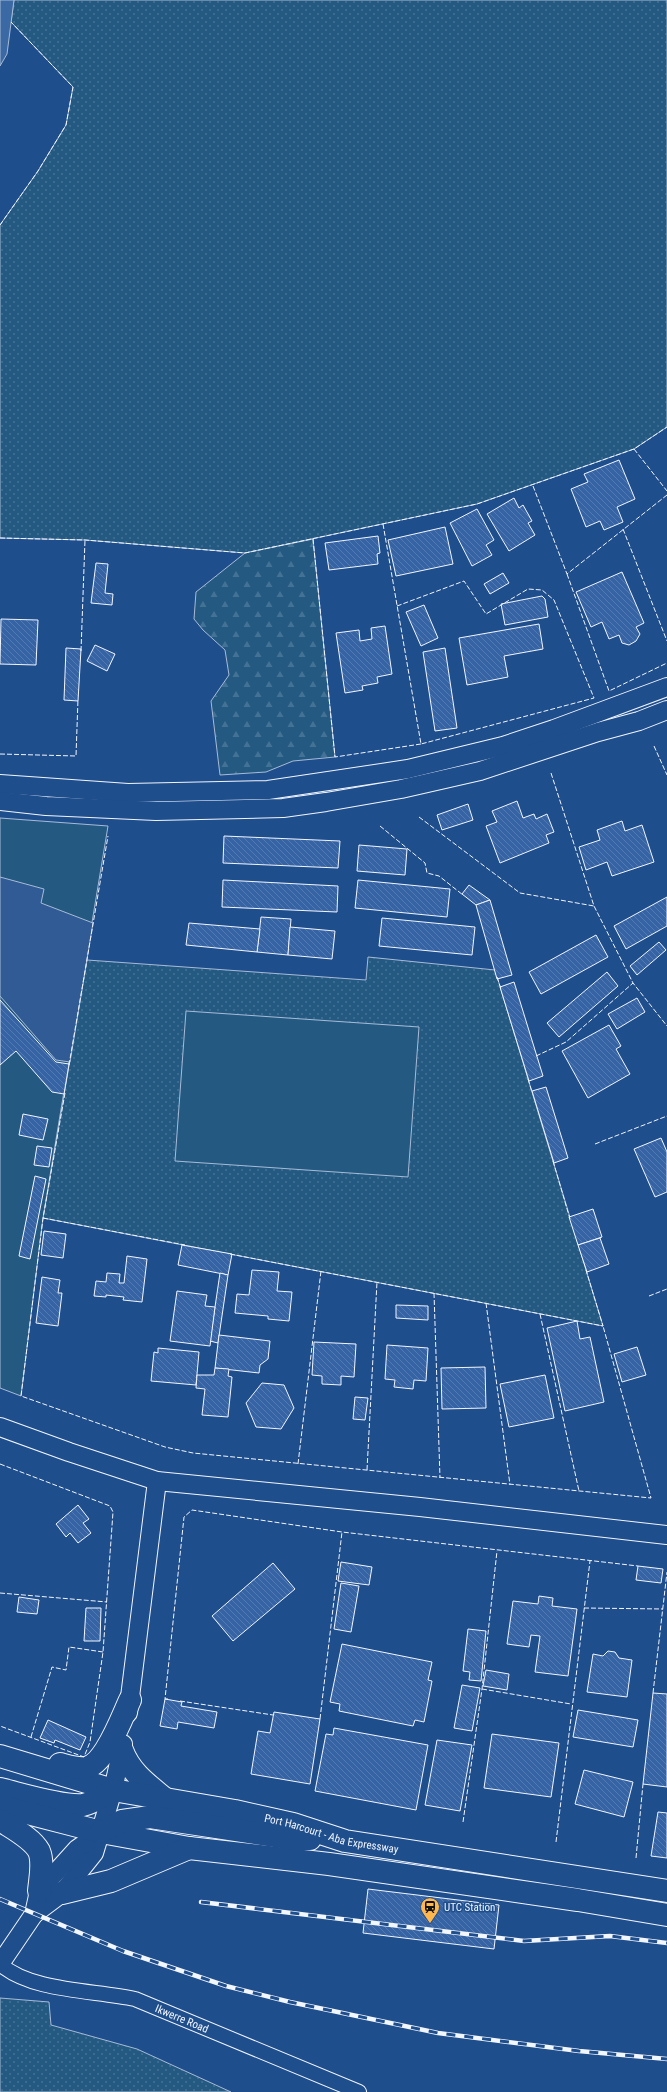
<svg xmlns="http://www.w3.org/2000/svg" width="667" height="2092" font-family="'Roboto Condensed',sans-serif">
<style>
.grass{fill:url(#grass-dots);stroke:#a8bbd7}
.forest{fill:url(#forest-firs);stroke:#a8bbd7}
.garden{fill:#245a82;stroke:#a8bbd7}
.parking{fill:#305b95;stroke:#a8bbd7}
.water{fill:#3b69a3;stroke:#a8bbd7}
.building{fill:url(#building-back-hatch);stroke:#f2f6ff}
.lines{fill:none;stroke-linecap:round;stroke-linejoin:round}
.minor-casing{stroke:#f2f6ff;stroke-width:16}
.tertiary-casing{stroke:#f2f6ff;stroke-width:20}
.trunk-casing{stroke:#f2f6ff;stroke-width:24}
.minor{stroke:#1f4e8c;stroke-width:14}
.tertiary{stroke:#1f4e8c;stroke-width:18}
.trunk{stroke:#1f4e8c;stroke-width:22}
.rail-casing{stroke:#f2f6ff;stroke-width:4.5}
.rail{stroke:#1f4e8c;stroke-width:3;stroke-dasharray:9;stroke-linecap:butt}
.fence{stroke:#f2f6ff;stroke-width:1;stroke-dasharray:5 2;stroke-linecap:butt}
.labels{text-anchor:middle;stroke-width:3;stroke-linejoin:round;paint-order:stroke}
.street-label{font-size:11px;fill:#f2f6ff;stroke:#1f4e8c}
.poi-label{font-size:11px;fill:#f2f6ff;stroke:#1f4e8c;text-anchor:start}
</style>
<defs>
<pattern id="grass-dots" width="8" height="8" patternUnits="userSpaceOnUse"><rect width="8" height="8" fill="#245a82"/><path d="M2 2h.1M6 6h.1" fill="none" stroke="#447295" stroke-width="1.8" stroke-linecap="round"/></pattern>
<pattern id="forest-firs" width="22" height="20" patternUnits="userSpaceOnUse"><rect width="22" height="20" fill="#245a82"/><path d="M5 1l3.5 6h-7zM16 11l3.5 6h-7z" fill="#447295"/></pattern>
<pattern id="building-back-hatch" width="6" height="6" patternUnits="userSpaceOnUse"><rect width="6" height="6" fill="#3563a3"/><path d="M-1 5l2 2M0 0l6 6M5-1l2 2" fill="none" stroke="#537ab1"/></pattern>
</defs>
<rect width="100%" height="100%" fill="#1f4e8c"/>
<!-- grass -->
<g class="grass">
<polygon points="14,0 667,0 667,427 634,449 477,504 245,553 85,540 0,538 0,225 38,171 66,125 73,87 11,22"/>
<polygon points="368,957 495,970 603,1326 43,1218 87,960 366,980"/>
<polygon points="0,1998 49,2002 51,2025 137,2049 231,2092 0,2092"/>
</g>
<!-- forest -->
<polygon class="forest" points="313,539 335,757 293,761 266,772 220,775 211,701 229,675 225,650 203,630 194,619 196,592 245,553"/>
<!-- garden -->
<g class="garden">
<polygon points="0,818 108,826 43,1218 21,1396 0,1388"/>
<polygon points="186,1011 419,1027 408,1177 175,1161"/>
</g>
<!-- parking -->
<polygon class="parking" points="0,877 44,889 41,903 93,923 70,1062 56,1060 0,996"/>
<!-- water -->
<polygon class="water" points="0,0 14,0 7,54 0,66"/>
<!-- building -->
<g class="building">
<polygon points="619,460 635,499 617,507 623,522 604,530 600,521 586,527 571,489 588,482 584,474"/>
<polygon points="514,498 519,508 523,505 532,521 528,523 535,535 509,551 487,514"/>
<polygon points="477,509 494,540 486,545 492,555 472,566 450,523"/>
<polygon points="445,527 453,564 396,576 388,540"/>
<polygon points="378,536 380,553 377,554 378,564 329,570 325,543"/>
<polygon points="96,563 108,564 105,593 113,594 112,605 91,603"/>
<polygon points="622,572 644,623 636,627 640,634 636,641 629,645 622,643 619,635 609,639 602,622 591,627 576,592"/>
<polygon points="503,573 509,583 490,594 484,584"/>
<polygon points="542,596 545,599 548,617 505,625 501,604"/>
<polygon points="424,605 438,638 421,646 406,612"/>
<polygon points="1,619 38,620 36,665 0,664"/>
<polygon points="539,624 543,649 504,656 508,677 467,685 459,638"/>
<polygon points="385,626 392,674 377,677 378,683 362,686 363,690 345,693 336,633 359,630 360,641 372,639 371,628"/>
<polygon points="95,645 115,654 107,671 87,661"/>
<polygon points="66,648 81,649 78,701 64,700"/>
<polygon points="445,648 457,728 435,731 423,652"/>
<polygon points="517,801 523,818 534,814 536,819 547,814 554,832 546,835 549,843 500,863 486,826 497,822 492,811"/>
<polygon points="468,804 473,820 442,830 437,815"/>
<polygon points="622,821 625,831 642,825 654,862 612,876 607,862 586,870 579,847 600,840 597,830"/>
<polygon points="224,836 340,841 338,868 223,863"/>
<polygon points="359,845 407,849 405,875 357,871"/>
<polygon points="223,880 338,886 337,912 222,907"/>
<polygon points="358,880 450,889 447,917 355,908"/>
<polygon points="469,885 490,900 476,905 462,894"/>
<polygon points="667,897 667,926 626,949 614,926"/>
<polygon points="490,900 512,975 497,979 476,905"/>
<polygon points="261,917 291,919 288,955 257,952"/>
<polygon points="382,918 475,927 472,955 379,946"/>
<polygon points="189,923 260,929 257,952 186,945"/>
<polygon points="290,927 335,931 332,959 288,955"/>
<polygon points="596,935 608,957 541,994 529,972"/>
<polygon points="659,942 666,950 637,975 630,966"/>
<polygon points="607,972 618,986 559,1037 547,1023"/>
<polygon points="514,982 543,1076 529,1081 500,987"/>
<polygon points="637,998 645,1012 617,1029 608,1014"/>
<polygon points="0,1000 56,1062 69,1064 64,1094 52,1092 16,1051 0,1065"/>
<polygon points="609,1025 621,1046 616,1049 630,1074 588,1098 562,1051"/>
<polygon points="546,1087 568,1158 554,1163 532,1091"/>
<polygon points="23,1114 48,1119 43,1140 19,1135"/>
<polygon points="661,1138 667,1152 667,1192 655,1197 634,1149"/>
<polygon points="37,1146 52,1148 49,1167 34,1165"/>
<polygon points="35,1176 46,1179 30,1259 19,1256"/>
<polygon points="593,1209 602,1237 578,1245 569,1217"/>
<polygon points="44,1231 66,1234 63,1258 41,1255"/>
<polygon points="600,1238 609,1264 587,1272 578,1245"/>
<polygon points="182,1245 232,1254 228,1275 178,1265"/>
<polygon points="127,1256 147,1259 142,1302 123,1300 124,1297 106,1295 106,1297 94,1296 96,1281 106,1282 107,1273 120,1274 119,1283 124,1283"/>
<polygon points="252,1270 279,1272 277,1291 292,1292 289,1321 268,1319 268,1316 235,1313 237,1294 249,1295"/>
<polygon points="220,1273 228,1275 218,1343 210,1341"/>
<polygon points="42,1277 60,1280 58,1293 62,1293 58,1326 36,1323"/>
<polygon points="177,1291 207,1295 205,1306 215,1307 210,1346 170,1341"/>
<polygon points="396,1305 428,1306 428,1320 396,1318"/>
<polygon points="577,1321 580,1339 590,1337 604,1402 565,1411 547,1328"/>
<polygon points="219,1335 270,1341 268,1359 260,1365 259,1373 215,1368"/>
<polygon points="314,1342 356,1344 354,1377 341,1376 341,1385 322,1384 322,1376 312,1375"/>
<polygon points="387,1345 428,1348 426,1381 414,1380 413,1389 394,1387 395,1380 385,1379"/>
<polygon points="637,1347 646,1375 622,1382 614,1354"/>
<polygon points="158,1348 199,1352 196,1385 151,1381 154,1352 158,1353"/>
<polygon points="485,1367 486,1408 442,1409 441,1368"/>
<polygon points="215,1368 229,1369 228,1376 232,1377 228,1417 202,1415 205,1389 196,1388 197,1375 214,1375"/>
<polygon points="545,1375 554,1418 509,1427 500,1384"/>
<polygon points="262,1383 284,1385 294,1408 281,1429 256,1427 246,1403"/>
<polygon points="355,1397 368,1398 365,1420 353,1419"/>
<polygon points="78,1505 89,1519 83,1523 91,1533 78,1543 70,1533 66,1537 56,1524"/>
<polygon points="341,1562 372,1567 369,1585 338,1581"/>
<polygon points="273,1563 295,1589 233,1641 212,1616"/>
<polygon points="638,1566 663,1569 661,1583 636,1580"/>
<polygon points="341,1583 359,1586 351,1632 334,1629"/>
<polygon points="539,1596 553,1598 552,1606 577,1609 568,1676 535,1672 540,1636 531,1635 529,1647 507,1644 513,1601 538,1604"/>
<polygon points="19,1597 39,1600 37,1614 17,1612"/>
<polygon points="86,1608 101,1608 100,1641 84,1641"/>
<polygon points="468,1629 486,1631 481,1681 469,1680 470,1672 463,1671"/>
<polygon points="342,1644 432,1662 428,1680 432,1681 424,1722 415,1720 413,1726 339,1711 340,1704 330,1702"/>
<polygon points="608,1651 615,1652 619,1658 632,1660 627,1697 587,1692 593,1654 603,1656"/>
<polygon points="486,1670 509,1674 507,1690 483,1686"/>
<polygon points="462,1685 480,1688 472,1731 454,1728"/>
<polygon points="653,1693 667,1694 667,1787 643,1784"/>
<polygon points="165,1699 182,1702 181,1706 217,1712 214,1728 178,1722 177,1729 160,1726"/>
<polygon points="578,1710 638,1720 633,1747 573,1737"/>
<polygon points="274,1712 320,1719 310,1784 251,1774 258,1731 270,1733"/>
<polygon points="48,1720 86,1737 80,1750 55,1740 54,1743 40,1738"/>
<polygon points="334,1728 428,1745 416,1810 315,1791 326,1734 333,1735"/>
<polygon points="492,1734 559,1743 551,1797 484,1788"/>
<polygon points="437,1740 472,1745 460,1811 425,1805"/>
<polygon points="584,1770 633,1782 624,1817 575,1804"/>
<polygon points="658,1812 667,1813 667,1858 651,1856"/>
<polygon points="368,1889 499,1905 494,1949 363,1933"/>
</g>
<g class="lines">
<defs>
<g id="minor">
<path id="s1" d="M0 1964C32 1992 94 1990 135 1999L359 2092"/>
</g>
<g id="tertiary">
<polyline points="0,784 128,793 268,790 408,769 503,746 554,729 667,687"/>
<polyline points="0,801 46,806 156,811 283,808 326,802 401,789 480,771 598,732 639,721 667,710"/>
<polyline points="0,1427 69,1452 157,1481 420,1507 667,1535"/>
<polyline points="128,1713 157,1481"/>
<polyline points="34,1914 62,1893 94,1853 113,1790 123,1744"/>
<polyline points="0,1964 34,1914 39,1891 77,1849 101,1832"/>
</g>
<g id="trunk">
<path d="M122 1750C130 1772 147 1784 164 1798"/>
<path id="s2" d="M0 1756 113 1790 235 1811 293 1824 345 1841 667 1891"/>
<path d="M60 1764C68 1766 77 1769 85 1768 105 1765 122 1717 130 1700"/>
<path d="M0 1789C21 1794 63 1807 83 1805 93 1803 104 1795 113 1790"/>
<polyline points="0,1806 101,1832 189,1848 329,1864 578,1900 667,1915"/>
<path d="M0 1820C12 1828 32 1838 39 1851 44 1863 40 1879 39 1891"/>
<polyline points="101,1832 122,1821 150,1817 295,1839 310,1839"/>
<polyline points="62,1893 111,1881 189,1848"/>
</g>
</defs>
<!-- minor casing -->
<use href="#minor" class="minor-casing"/>
<!-- tertiary casing -->
<use href="#tertiary" class="tertiary-casing"/>
<!-- trunk casing -->
<use href="#trunk" class="trunk-casing"/>
<!-- minor -->
<use href="#minor" class="minor"/>
<!-- tertiary -->
<use href="#tertiary" class="tertiary"/>
<!-- trunk -->
<use href="#trunk" class="trunk"/>
<defs>
<g id="rail">
<polyline points="0,1899 123,1951 226,1986 290,2002 438,2033 579,2051 667,2059"/>
<polyline points="201,1902 524,1941 610,1936 667,1943"/>
</g>
</defs>
<!-- rail casing -->
<use href="#rail" class="rail-casing"/>
<!-- rail -->
<use href="#rail" class="rail"/>
<!-- fence -->
<g class="fence">
<polyline points="0,225 38,171 66,125 73,87 11,22"/>
<polyline points="634,449 667,491"/>
<polyline points="533,486 567,574 667,495"/>
<polyline points="383,524 421,744 594,698 554,600 542,590 528,589 486,614 464,581 397,606"/>
<polyline points="623,529 667,641"/>
<polyline points="0,538 85,540 245,553 477,504 634,449 667,427"/>
<polyline points="313,539 335,757 421,744"/>
<polyline points="567,574 609,691 667,663"/>
<polyline points="81,651 85,540"/>
<polyline points="654,746 667,775"/>
<polyline points="0,754 76,756 78,699"/>
<polyline points="551,773 594,906 633,983 667,1026"/>
<polyline points="419,817 520,893 594,906"/>
<polyline points="380,826 425,863 427,873 439,876 463,895"/>
<polyline points="497,977 501,989"/>
<polyline points="536,1056 566,1042 633,983"/>
<polyline points="69,1065 108,836"/>
<polyline points="528,1079 532,1092"/>
<polyline points="65,1093 43,1218 21,1396 165,1447 193,1453 651,1498 603,1326"/>
<polyline points="595,1144 667,1116"/>
<polyline points="553,1161 570,1219"/>
<polyline points="43,1218 185,1245"/>
<polyline points="230,1254 603,1326 586,1270"/>
<polyline points="434,1293 440,1478"/>
<polyline points="649,1296 667,1289"/>
<polyline points="486,1303 510,1485"/>
<polyline points="540,1314 579,1491"/>
<polyline points="0,1464 110,1506 113,1512 103,1652 90,1742 84,1757 0,1726"/>
<polyline points="298,1464 321,1271"/>
<polyline points="367,1470 377,1282"/>
<polyline points="0,1593 107,1602"/>
<polyline points="584,1608 663,1609"/>
<polyline points="482,1689 571,1704"/>
<polyline points="653,1693 667,1572"/>
<polyline points="168,1699 165,1699 184,1517 192,1510 342,1532 638,1566"/>
<polyline points="180,1701 273,1715"/>
<polyline points="320,1719 342,1532"/>
<polyline points="31,1737 52,1667 66,1670 69,1647 103,1652"/>
<polyline points="463,1822 482,1689 497,1551"/>
<polyline points="556,1842 590,1561"/>
<polyline points="636,1858 643,1784"/>
</g>
</g>
<!-- icons -->
<defs>
<symbol id="station-pin" viewBox="-11 -11 22 30"><path d="M0 17L-7.5 6A9.5 9.5 0 1 1 7.5 6Z" fill="#ffb74d" stroke="#1f4e8c"/><path d="M-3-6H3Q5-6 5-4V2Q5 4 3 4L4.5 6H3L1.5 4h-3L-3 6H-4.5L-3 4Q-5 4-5 2V-4Q-5-6-3-6ZM-3.5-4v3h7v-3ZM-3.5 1v1.5H-2V1ZM2 1v1.5H3.5V1Z" fill="#111"/></symbol>
</defs>
<g fill-rule="evenodd">
<use href="#station-pin" x="419" y="1896" width="22" height="30"/>
</g>
<g class="labels">
<!-- street labels -->
<g class="street-label">
<text dy="4" stroke="none"><textPath href="#s2" startOffset="341">Port Harcourt - Aba Expressway</textPath></text>
<text dy="4" stroke="none"><textPath href="#s1" startOffset="192">Ikwerre Road</textPath></text>
</g>
<!-- poi labels -->
<g class="poi-label">
<text x="444" y="1911">UTC Station</text>
</g>
</g>
</svg>
